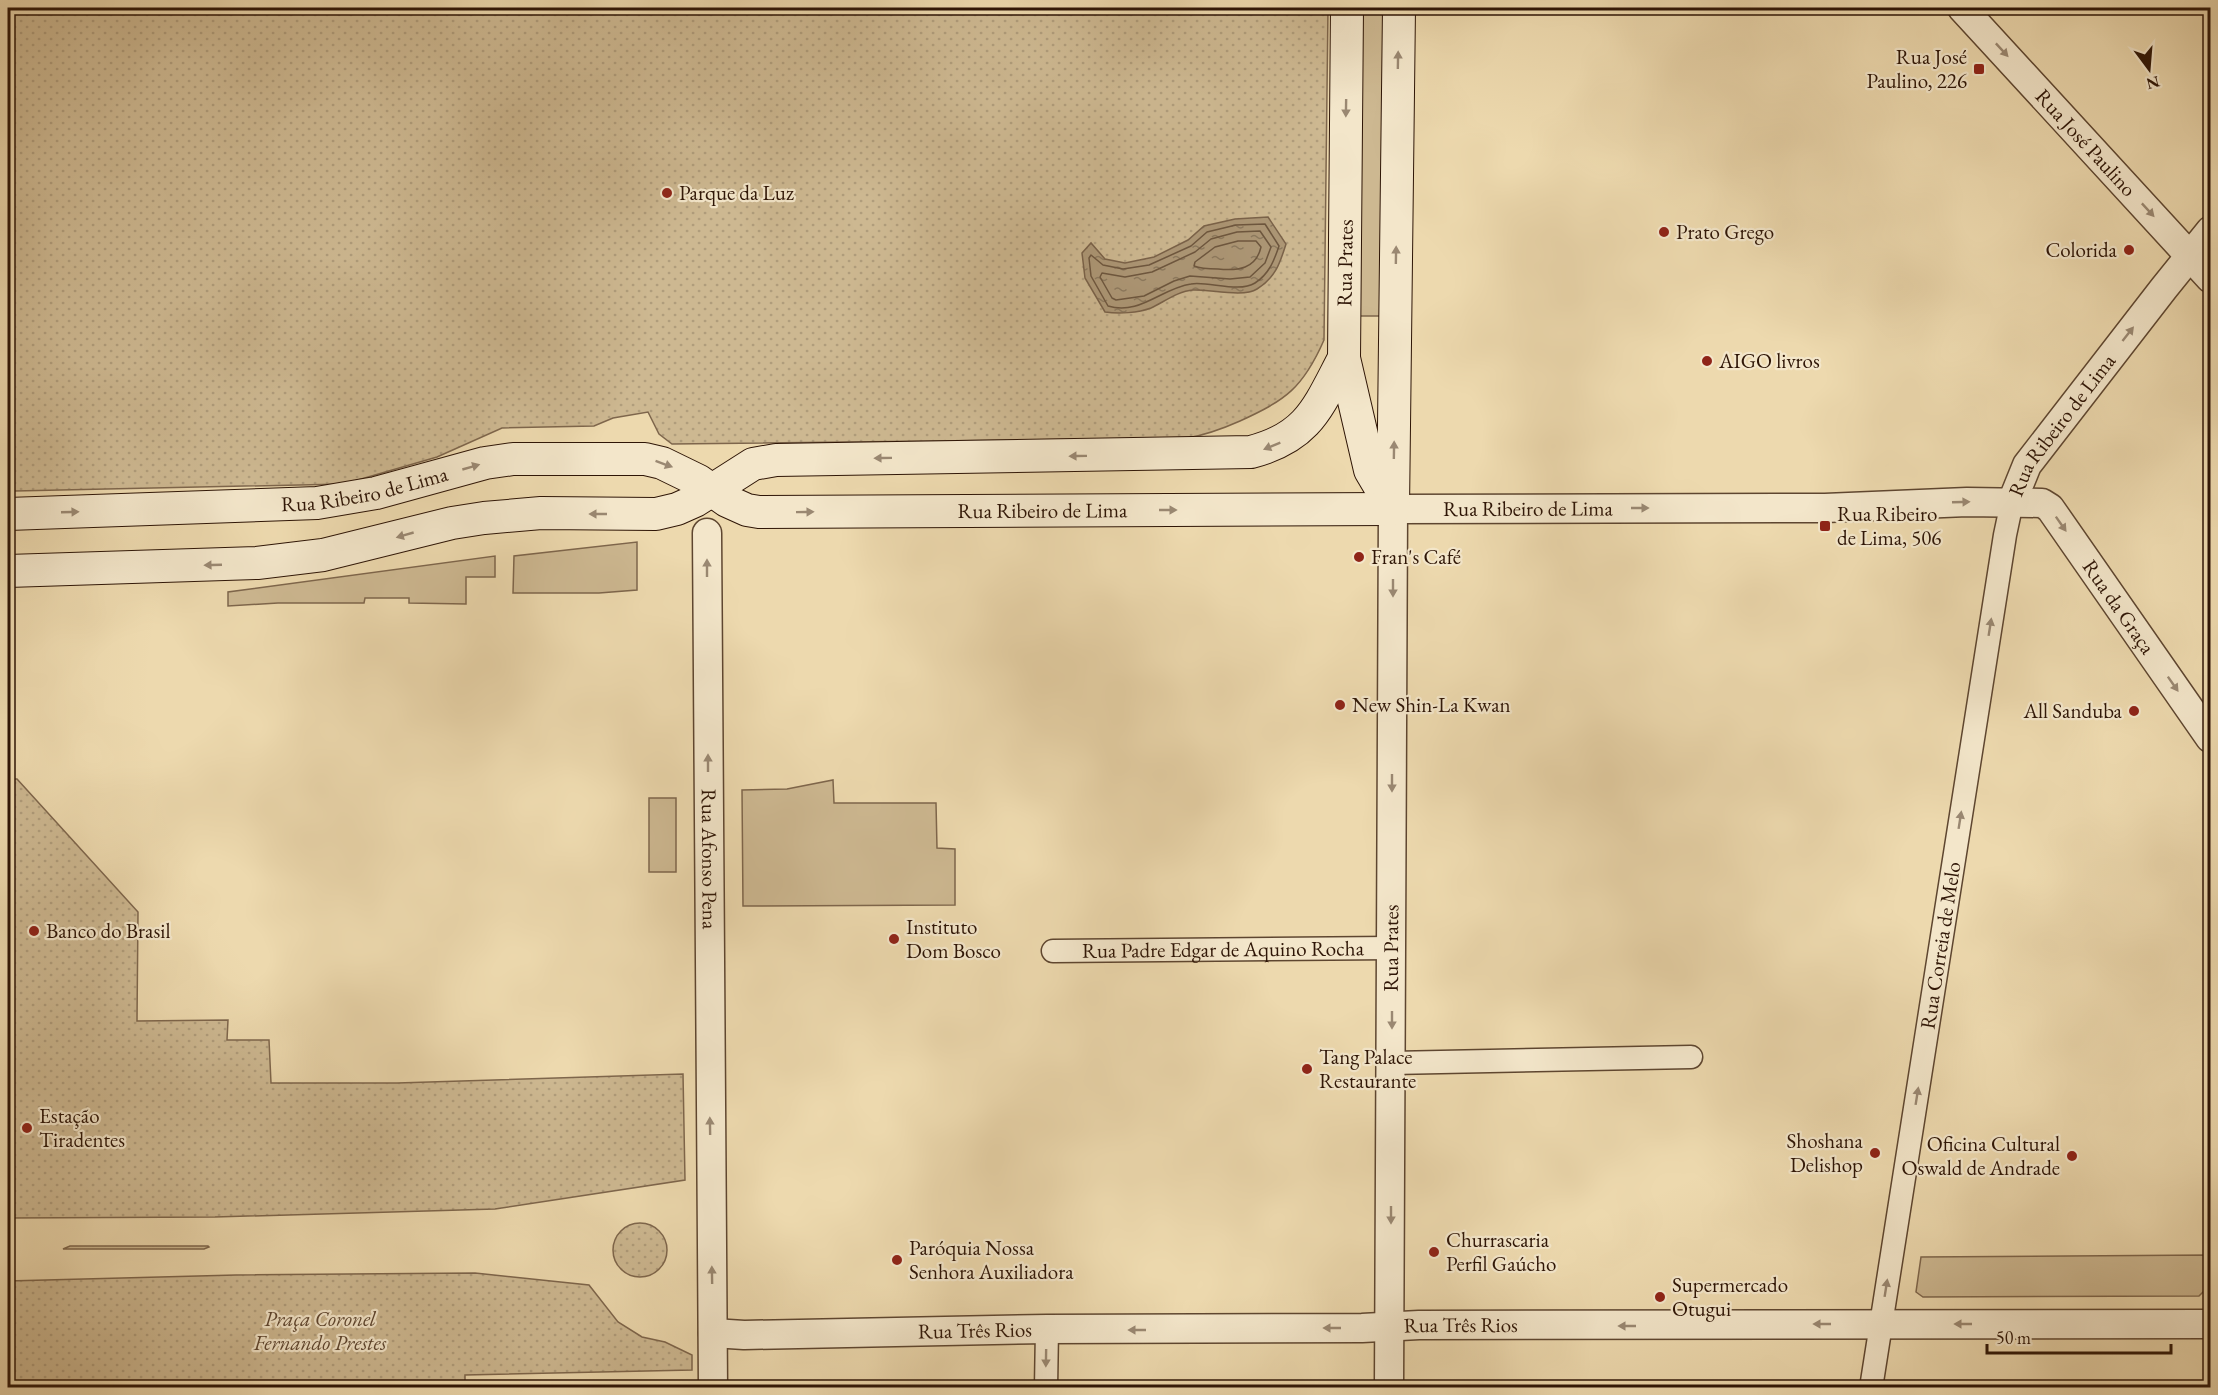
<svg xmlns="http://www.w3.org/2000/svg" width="2218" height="1395" font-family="'EB Garamond',serif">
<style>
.green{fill:#cdb891;stroke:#7e664c;stroke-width:1.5}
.park{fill:url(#park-dots);stroke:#7e664c;stroke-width:1.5}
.water{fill:url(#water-ripples);stroke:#7a6249;stroke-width:1.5}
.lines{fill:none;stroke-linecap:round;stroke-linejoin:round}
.shore{stroke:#6d563e;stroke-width:1.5}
.minor-casing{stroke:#5e4630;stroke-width:25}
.tertiary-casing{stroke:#5e4630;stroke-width:31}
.secondary-casing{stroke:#2e1506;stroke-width:34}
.minor{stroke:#f3e6ca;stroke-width:22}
.tertiary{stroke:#f3e6ca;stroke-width:28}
.secondary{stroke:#f3e6ca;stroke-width:32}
.oneway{fill:#9a8872}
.poi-dot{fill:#8f2418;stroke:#f3e6ca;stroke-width:2}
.labels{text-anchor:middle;stroke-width:4.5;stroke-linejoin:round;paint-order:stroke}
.poi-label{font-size:21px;fill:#2e1506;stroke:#f3e6ca;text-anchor:start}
.street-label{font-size:21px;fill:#2e1506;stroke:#f3e6ca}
.park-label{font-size:21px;font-style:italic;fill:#5e4630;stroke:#f3e6ca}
</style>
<defs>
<pattern id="park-dots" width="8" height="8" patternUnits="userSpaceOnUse" patternTransform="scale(1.5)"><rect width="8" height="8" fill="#cdb891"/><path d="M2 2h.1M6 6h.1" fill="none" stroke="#b09d7c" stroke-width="1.8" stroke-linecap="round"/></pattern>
<pattern id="water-ripples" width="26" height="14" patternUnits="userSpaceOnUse" patternTransform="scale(1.5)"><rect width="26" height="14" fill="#ac9675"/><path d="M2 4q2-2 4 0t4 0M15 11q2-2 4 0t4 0" fill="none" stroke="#8c795e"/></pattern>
</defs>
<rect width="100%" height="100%" fill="#edd9ae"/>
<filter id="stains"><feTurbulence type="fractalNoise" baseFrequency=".00333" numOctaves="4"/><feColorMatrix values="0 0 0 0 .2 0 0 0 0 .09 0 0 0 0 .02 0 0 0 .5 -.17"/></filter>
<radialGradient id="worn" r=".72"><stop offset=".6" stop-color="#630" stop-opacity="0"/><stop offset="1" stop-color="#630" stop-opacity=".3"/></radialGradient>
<!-- green -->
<g class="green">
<polygon points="1360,8 1386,8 1383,316 1357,316"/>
<polygon points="637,542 637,590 599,593 513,593 514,556"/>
<polygon points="495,556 495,577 466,577 466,604 409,603 409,598 365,598 364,603 278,603 228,606 228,592"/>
<polygon points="833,780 834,803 936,803 937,848 955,849 955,905 743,906 742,790 787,789"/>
<rect x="649" y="798" width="27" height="74"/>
<polygon points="2209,1255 2208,1287 2199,1296 1923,1297 1916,1292 1921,1257"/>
</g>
<!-- park -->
<g class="park">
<path d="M8 8H1328L1324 340C1303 388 1286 400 1240 421 1222 429 1206 435 1187 438L672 444 659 434 648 412 613 418 594 426 502 428 437 457 344 484 15 491 8 482Z"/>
<polygon points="8,779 17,779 138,912 137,1021 228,1020 227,1040 269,1040 271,1083 397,1083 683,1074 685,1180 495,1209 215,1217 8,1218"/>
<circle cx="640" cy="1250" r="27"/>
<polygon points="70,1246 208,1246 209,1247 204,1249 63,1249"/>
<polygon points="475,1273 589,1285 618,1322 642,1337 665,1342 692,1355 692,1370 465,1375 465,1388 8,1387 8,1281 236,1275"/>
</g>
<!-- water -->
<path class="water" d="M1268 217 1286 244C1280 263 1276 277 1257 289 1243 298 1209 289 1193 290 1178 291 1164 302 1151 308 1138 313 1119 314 1105 312L1085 278 1082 253 1091 243 1105 259 1125 263 1154 257 1188 240 1204 226 1235 219Z"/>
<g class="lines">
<!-- shore -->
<g class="shore">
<path d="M1265 224 1279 246C1274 261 1269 274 1255 283 1239 293 1208 281 1191 284 1162 288 1139 316 1108 306L1091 276 1089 258 1091 255 1103 265 1123 269 1149 265 1191 246 1207 232 1236 225Z"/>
<polygon points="1260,231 1271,247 1265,263 1250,277 1230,279 1190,276 1174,281 1144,296 1116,300 1112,298 1100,277 1102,273 1125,277 1152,272 1195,252 1211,239 1237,232"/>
<path d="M1238 241H1256L1261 247C1256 269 1238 271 1218 269 1210 269 1201 269 1194 266L1195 262 1215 247Z"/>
</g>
<defs>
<g id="minor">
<path id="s1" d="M1053 951 1392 948"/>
<polyline points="1392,1063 1691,1057"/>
<polyline points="1046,1388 1047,1329"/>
<path id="s2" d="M1871 1388 2005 535 2012 502"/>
</g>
<g id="tertiary">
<path id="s3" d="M1962 8 2210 278"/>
<path id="s4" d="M2012 502 2027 465 2164 288 2210 231"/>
<path id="s5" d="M707 533 713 1388"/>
<path id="s6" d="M713 1333 744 1335 1047 1329 1362 1328 1419 1325 2210 1324"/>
<path id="s7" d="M1389 1388 1393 509 1825 508 1967 502 2042 503 2050 508 2210 738"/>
</g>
<g id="secondary">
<polyline points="1347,8 1344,358 1370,470 1393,509"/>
<polyline points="1393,509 1399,8"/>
<path id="s8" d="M8 514 317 503 376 493 485 463 513 459H645L662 463 699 481 727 501 747 510 759 512 1393 509"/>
<path d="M8 571 257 563 323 555 452 523 484 518 541 513 656 514 677 509 695 501 753 464 776 460 1251 452C1309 437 1318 407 1344 358"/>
</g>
</defs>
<!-- minor casing -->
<use href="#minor" class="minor-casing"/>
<!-- tertiary casing -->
<use href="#tertiary" class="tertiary-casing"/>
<!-- secondary casing -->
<use href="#secondary" class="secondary-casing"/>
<!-- minor -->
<use href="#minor" class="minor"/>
<!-- tertiary -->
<use href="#tertiary" class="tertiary"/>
<!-- secondary -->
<use href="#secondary" class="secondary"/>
</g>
<!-- one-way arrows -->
<defs><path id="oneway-solid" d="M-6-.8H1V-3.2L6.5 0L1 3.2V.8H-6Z" transform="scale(1.5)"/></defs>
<g class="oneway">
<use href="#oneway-solid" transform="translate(2002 50) rotate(47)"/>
<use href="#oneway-solid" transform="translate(1398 60) rotate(-89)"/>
<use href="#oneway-solid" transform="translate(1346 108) rotate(91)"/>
<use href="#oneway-solid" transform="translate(2148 210) rotate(47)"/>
<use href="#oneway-solid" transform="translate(1396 255) rotate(-89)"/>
<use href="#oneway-solid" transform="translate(2128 334) rotate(-52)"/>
<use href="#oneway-solid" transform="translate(1272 446) rotate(158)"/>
<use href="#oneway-solid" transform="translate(1394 450) rotate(-89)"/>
<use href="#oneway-solid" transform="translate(1078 456) rotate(179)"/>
<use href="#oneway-solid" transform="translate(883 458) rotate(179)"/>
<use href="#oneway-solid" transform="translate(664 464) rotate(20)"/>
<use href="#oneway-solid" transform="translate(471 467) rotate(-16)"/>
<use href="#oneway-solid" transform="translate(1961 502) rotate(-2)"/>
<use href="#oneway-solid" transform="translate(1640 508)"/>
<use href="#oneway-solid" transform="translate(1168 510)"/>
<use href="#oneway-solid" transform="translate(70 512) rotate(-2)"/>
<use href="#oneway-solid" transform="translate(805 512) rotate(-1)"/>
<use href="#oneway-solid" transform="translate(598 514) rotate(-180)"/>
<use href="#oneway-solid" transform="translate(2061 524) rotate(55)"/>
<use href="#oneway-solid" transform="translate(405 535) rotate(164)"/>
<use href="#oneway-solid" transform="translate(213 565) rotate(178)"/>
<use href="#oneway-solid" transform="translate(707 568) rotate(-90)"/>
<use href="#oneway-solid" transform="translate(1393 588) rotate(90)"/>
<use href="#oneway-solid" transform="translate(1990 627) rotate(-81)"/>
<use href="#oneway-solid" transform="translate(2173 684) rotate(55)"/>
<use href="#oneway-solid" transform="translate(708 763) rotate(-90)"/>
<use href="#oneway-solid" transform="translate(1392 783) rotate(90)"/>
<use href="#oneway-solid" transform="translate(1960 820) rotate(-81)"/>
<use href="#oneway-solid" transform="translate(1392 1020) rotate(90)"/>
<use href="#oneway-solid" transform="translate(1917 1096) rotate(-81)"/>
<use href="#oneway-solid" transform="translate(710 1126) rotate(-91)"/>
<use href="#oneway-solid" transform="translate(1391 1215) rotate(90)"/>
<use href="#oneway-solid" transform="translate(712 1275) rotate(-91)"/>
<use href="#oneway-solid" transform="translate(1886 1288) rotate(-81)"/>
<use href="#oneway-solid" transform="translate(1822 1324) rotate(180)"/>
<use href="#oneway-solid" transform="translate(1963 1324) rotate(180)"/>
<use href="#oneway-solid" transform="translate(1627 1326) rotate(180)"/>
<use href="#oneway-solid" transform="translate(1332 1328) rotate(180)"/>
<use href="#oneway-solid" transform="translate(1137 1330) rotate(180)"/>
<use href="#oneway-solid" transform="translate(1046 1358) rotate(91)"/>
</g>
<!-- markers -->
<g class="poi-dot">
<rect x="1973" y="63" width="12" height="12" rx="3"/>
<circle cx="667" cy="193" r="6"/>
<circle cx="1664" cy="232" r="6"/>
<circle cx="2129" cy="250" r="6"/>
<circle cx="1707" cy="361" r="6"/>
<rect x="1819" y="520" width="12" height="12" rx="3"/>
<circle cx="1359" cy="557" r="6"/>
<circle cx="1340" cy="705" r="6"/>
<circle cx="2134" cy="711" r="6"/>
<circle cx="34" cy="931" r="6"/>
<circle cx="894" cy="939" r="6"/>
<circle cx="1307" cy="1069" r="6"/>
<circle cx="27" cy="1128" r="6"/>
<circle cx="1875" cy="1153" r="6"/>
<circle cx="2072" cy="1156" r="6"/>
<circle cx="1434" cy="1252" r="6"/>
<circle cx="897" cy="1260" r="6"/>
<circle cx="1660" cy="1297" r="6"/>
</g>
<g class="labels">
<!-- poi labels -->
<g class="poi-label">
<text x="1967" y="64" text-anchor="end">Rua José<tspan x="1967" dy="24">Paulino, 226</tspan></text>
<text x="679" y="200">Parque da Luz</text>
<text x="1676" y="239">Prato Grego</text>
<text x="2117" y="257" text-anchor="end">Colorida</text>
<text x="1719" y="368">AIGO livros</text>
<text x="1837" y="521">Rua Ribeiro<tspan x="1837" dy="24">de Lima, 506</tspan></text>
<text x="1371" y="564">Fran's Café</text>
<text x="1352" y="712">New Shin-La Kwan</text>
<text x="2122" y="718" text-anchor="end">All Sanduba</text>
<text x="906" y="934">Instituto<tspan x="906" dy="24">Dom Bosco</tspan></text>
<text x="46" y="938">Banco do Brasil</text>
<text x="1319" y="1064">Tang Palace<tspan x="1319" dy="24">Restaurante</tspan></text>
<text x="39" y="1123">Estação<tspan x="39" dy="24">Tiradentes</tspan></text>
<text x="1863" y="1148" text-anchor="end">Shoshana<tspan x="1863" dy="24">Delishop</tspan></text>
<text x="2060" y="1151" text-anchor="end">Oficina Cultural<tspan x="2060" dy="24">Oswald de Andrade</tspan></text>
<text x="1446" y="1247">Churrascaria<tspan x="1446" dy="24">Perfil Gaúcho</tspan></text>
<text x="909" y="1255">Paróquia Nossa<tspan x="909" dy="24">Senhora Auxiliadora</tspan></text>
<text x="1672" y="1292">Supermercado<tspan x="1672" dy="24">Otugui</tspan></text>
</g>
<!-- street labels -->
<g class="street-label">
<text dy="7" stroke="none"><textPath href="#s3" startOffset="183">Rua José Paulino</textPath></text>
<text transform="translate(1345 263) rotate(-89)" y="7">Rua Prates</text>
<text dy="7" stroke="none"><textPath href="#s4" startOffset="92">Rua Ribeiro de Lima</textPath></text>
<text dy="7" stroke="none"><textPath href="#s8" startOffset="358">Rua Ribeiro de Lima</textPath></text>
<text dy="7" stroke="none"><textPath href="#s7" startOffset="1014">Rua Ribeiro de Lima</textPath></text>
<text dy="7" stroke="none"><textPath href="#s8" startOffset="1053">Rua Ribeiro de Lima</textPath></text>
<text dy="7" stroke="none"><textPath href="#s7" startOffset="1658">Rua da Graça</textPath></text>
<text dy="7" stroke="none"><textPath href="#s5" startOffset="326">Rua Afonso Pena</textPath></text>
<text dy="7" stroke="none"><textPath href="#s2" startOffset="448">Rua Correia de Melo</textPath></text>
<text dy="7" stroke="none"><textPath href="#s7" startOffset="440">Rua Prates</textPath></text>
<text dy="7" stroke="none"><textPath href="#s1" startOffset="170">Rua Padre Edgar de Aquino Rocha</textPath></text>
<text dy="7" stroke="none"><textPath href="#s6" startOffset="748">Rua Três Rios</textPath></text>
<text dy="7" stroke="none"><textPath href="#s6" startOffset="262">Rua Três Rios</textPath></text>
</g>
<!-- park labels -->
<g class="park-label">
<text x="320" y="1326">Praça Coronel<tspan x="320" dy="24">Fernando Prestes</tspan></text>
</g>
</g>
<!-- margin -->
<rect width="2218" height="1395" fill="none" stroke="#edd9ae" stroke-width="30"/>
<rect x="9" y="9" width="2200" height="1377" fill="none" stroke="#2e1506" stroke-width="3"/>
<rect x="15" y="15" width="2188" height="1365" fill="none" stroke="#2e1506" stroke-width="1.5"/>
<!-- north arrow -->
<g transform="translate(2149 69) rotate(164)" stroke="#f3e6ca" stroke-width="4.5" paint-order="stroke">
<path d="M0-4.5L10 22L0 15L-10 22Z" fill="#2e1506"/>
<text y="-9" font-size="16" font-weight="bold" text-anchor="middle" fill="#2e1506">N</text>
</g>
<!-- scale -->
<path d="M1987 1344v9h184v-9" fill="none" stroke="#2e1506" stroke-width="3"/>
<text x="1996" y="1344" font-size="18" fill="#2e1506" stroke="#f3e6ca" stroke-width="4.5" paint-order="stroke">50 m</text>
<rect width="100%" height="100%" filter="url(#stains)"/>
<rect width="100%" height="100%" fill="url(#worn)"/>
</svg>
